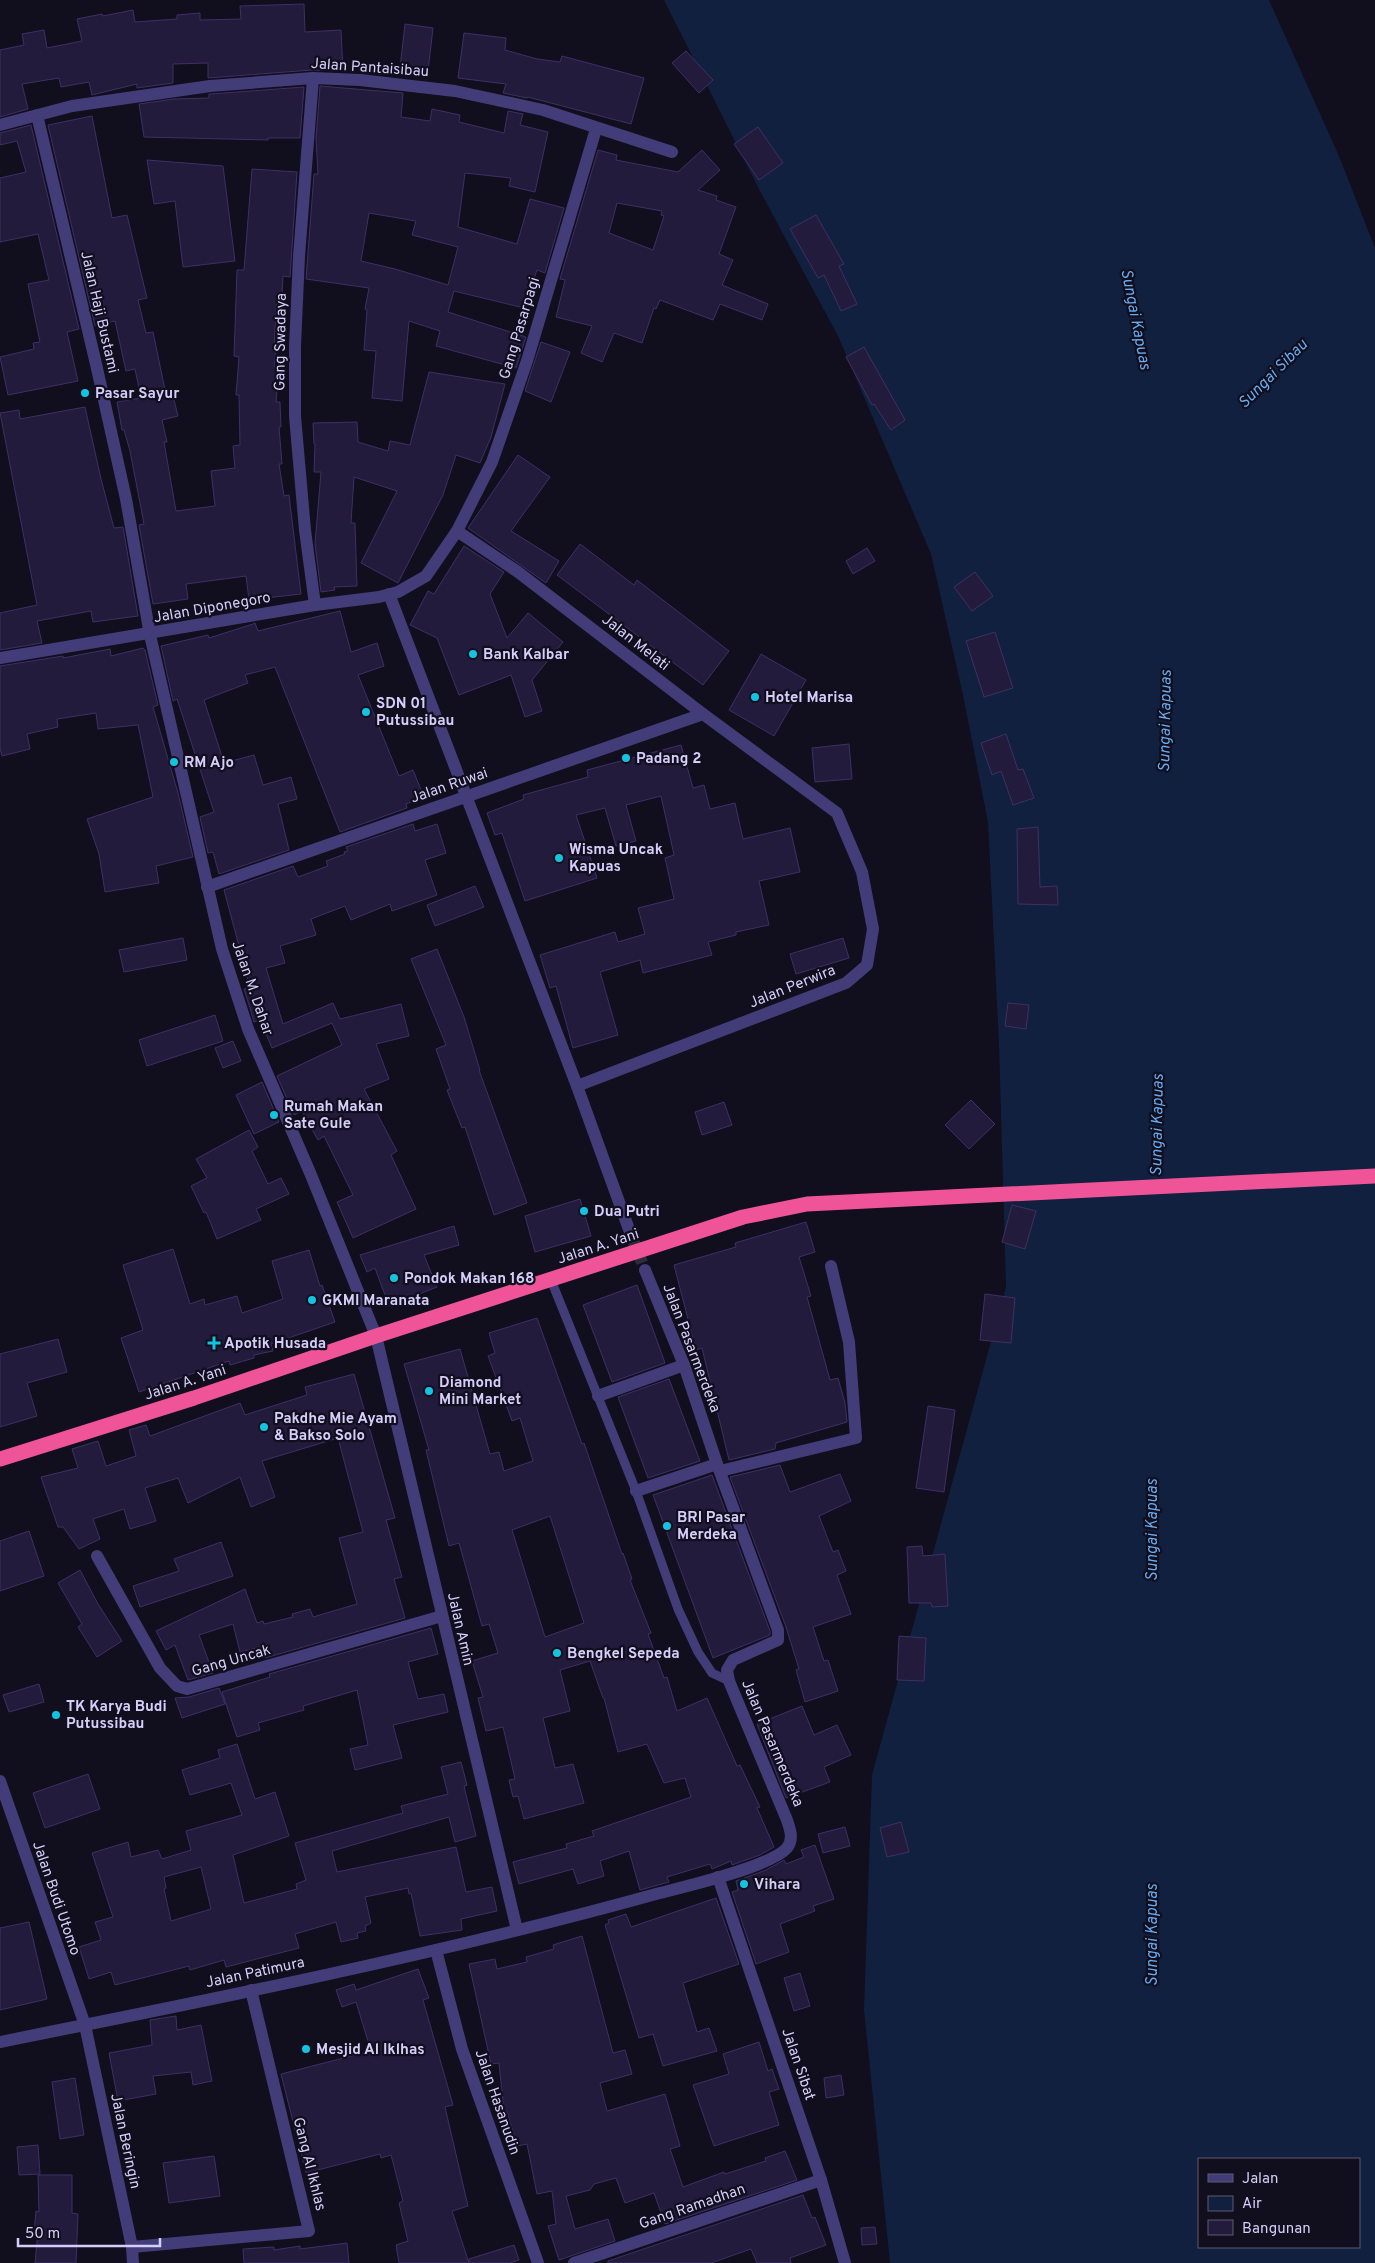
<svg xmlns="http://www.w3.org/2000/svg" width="1375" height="2263" font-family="Overpass,sans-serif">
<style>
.water{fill:#11203e;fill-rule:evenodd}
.building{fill:#231b3c;stroke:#3d3066;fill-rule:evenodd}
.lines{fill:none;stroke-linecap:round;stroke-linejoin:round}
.street-tunnel{stroke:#2e2b3e;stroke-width:12;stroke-dasharray:12 6;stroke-linecap:butt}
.lane{stroke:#423d78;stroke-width:9}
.street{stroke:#423d78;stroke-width:12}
.highway{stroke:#ef5498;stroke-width:15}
.poi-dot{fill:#15c3e0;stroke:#110e1d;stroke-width:2}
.labels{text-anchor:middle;stroke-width:4.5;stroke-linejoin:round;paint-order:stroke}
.street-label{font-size:15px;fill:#d5cefa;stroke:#110e1d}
.poi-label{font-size:15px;font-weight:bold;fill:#d5cefa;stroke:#110e1d;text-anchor:start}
.water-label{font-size:16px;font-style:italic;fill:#66abf1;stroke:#110e1d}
</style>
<rect width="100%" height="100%" fill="#110e1d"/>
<!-- water -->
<path class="water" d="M664 0H1269L1339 156 1375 248V2263H890L864 2010 872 1775 1006 1287 999 1044 988 822 963 695 931 554 838 336 761 193ZM1199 2159H1359V2247H1199Z"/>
<!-- building -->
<g class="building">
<polygon points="304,4 305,32 341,30 343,71 312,70 208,78 208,63 173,64 173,83 137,88 137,84 92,95 89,82 61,87 59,78 22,84 28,109 0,117 0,50 24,45 22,34 44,30 47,48 82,41 77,19 102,14 103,16 133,10 135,22 177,19 177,15 200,13 200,20 241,19 240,6"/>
<polygon points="405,24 433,28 428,71 400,68"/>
<polygon points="464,33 506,38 505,50 537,59 560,62 562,56 644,78 631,124 528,97 527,98 503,93 506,84 458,78"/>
<polygon points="686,51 713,80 699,93 672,63"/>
<path d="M320 86 403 93 401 117 430 121 432 109 460 115 459 122 504 133 508 111 523 114 520 125 548 132 535 192 509 186 511 178 465 173 458 227 517 244 530 199 564 208 545 273 537 270 524 308 454 291 448 312 526 337 516 368 436 346 440 331 409 321 402 401 372 398 376 351 364 350 367 310 365 309 369 288 306 279 314 174H318L316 139ZM369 213 416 221 412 235 458 247 448 285 395 269 361 261Z"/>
<polygon points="304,87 300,138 268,138 268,140 144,137 139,104 174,99 209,98 209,94 211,94"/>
<polygon points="92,116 112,218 127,215 147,298 138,300 146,333 153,332 165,390 171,388 178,416 162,420 167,442 164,442 176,511 215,506 211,471 235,468 233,446 240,445 239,395 236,395 239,357 234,356 237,270 244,270 252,169 297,172 290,277 283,276 282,294 277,293 274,348 276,348 274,367 279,367 276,402 280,402 281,427 279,427 282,464 279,464 284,496 289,495 301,594 249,600 246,576 186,584 188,599 153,604 139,525 144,524 130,451 124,430 122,430 117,402 141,398 135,369 126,371 115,321 95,326 48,125"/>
<polygon points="31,125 79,329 67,332 78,381 8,395 0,357 34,349 33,343 40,342 28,284 49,280 38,234 0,242 0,178 26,172 17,141 0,145 0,133"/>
<polygon points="758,127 783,163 759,180 734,144"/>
<path d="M598 150 617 155 616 160 678 172 702 150 720 170 698 190 717 196 716 200 736 207 719 254 733 260 722 285 768 304 762 320 720 304 713 320 660 300 656 309 654 308 642 343 614 333 602 362 581 353 592 326 556 317 565 280 560 279ZM617 203 662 211 661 215 664 216 653 250 609 233Z"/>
<polygon points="147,160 223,166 235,261 183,267 175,201 154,204"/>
<polygon points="816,215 844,264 839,266 857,304 841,311 824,275 818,278 790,229"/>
<polygon points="541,342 570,352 551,402 525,391"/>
<polygon points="864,347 905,420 891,430 874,404 872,405 846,357"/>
<polygon points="429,372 505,384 491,437 480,463 456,455 443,495 398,583 361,563 397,491 354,477 351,523 355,523 357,586 334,587 335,590 321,592 315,544 321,472 314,472 315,444 314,444 313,423 357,422 358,442 388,451 390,441 410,445"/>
<polygon points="85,407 101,479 114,528 123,527 138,616 93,622 91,611 37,621 42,643 0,650 0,613 37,605 0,413 19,410 20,419"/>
<polygon points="518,455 550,477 511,531 559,561 546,583 468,528"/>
<polygon points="580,544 634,585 637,580 729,651 703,685 557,575"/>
<polygon points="464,546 504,572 490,594 507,638 528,613 563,642 532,680 542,711 525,717 511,675 459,695 437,638 410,625 428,591 434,594"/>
<polygon points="867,548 875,561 853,574 846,561"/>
<polygon points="975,572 993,596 972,611 954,587"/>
<polygon points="340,611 351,652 377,643 384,666 358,675 399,776 413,770 424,797 406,804 407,808 340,832 275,667 245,675 248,683 204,700 224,763 254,755 263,785 291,777 297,799 278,804 289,850 219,874 213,852 208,853 200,817 214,812 177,699 173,701 161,646 208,635 209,638 253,624 255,623 258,631"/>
<polygon points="995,632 1013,688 984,697 966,641"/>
<polygon points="143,648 145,650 158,705 153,707 178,793 193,857 156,866 159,883 105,892 99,854 87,819 153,797 138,725 98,729 96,713 57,719 58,727 27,734 30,749 2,756 0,748 0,666 63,656 63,658 110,649 111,656"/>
<polygon points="761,654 806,680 774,736 729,710"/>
<polygon points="1006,734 1018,770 1023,769 1034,798 1013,805 1001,771 992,775 981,743"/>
<polygon points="849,744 852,779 815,782 812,748"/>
<polygon points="681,745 693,788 704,785 710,809 735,803 743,839 790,828 800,872 759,881 769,925 736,932 736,935 708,942 712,955 643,973 640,960 600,972 618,1035 573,1048 556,986 550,988 540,955 615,932 618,942 645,934 638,908 674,899 665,858 674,855 661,796 626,805 636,841 616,846 605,808 576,815 597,878 525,901 502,833 495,835 487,813 524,799 523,795 588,777 587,770"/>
<polygon points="413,824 415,831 437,824 446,853 425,860 437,895 392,911 390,904 351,920 345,906 311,919 316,935 280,946 285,963 266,968 283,1024 333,1003 340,1019 401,1004 409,1036 376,1044 389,1079 364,1089 397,1151 391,1155 416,1209 353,1238 337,1202 353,1195 324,1136 318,1140 302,1111 294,1115 277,1076 342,1045 332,1023 272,1048 260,1020 254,1022 250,1008 244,989 250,987 224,890 293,866 298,877 328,866 326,861 345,854 344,852 348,851 346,847"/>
<polygon points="1038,827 1040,887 1057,886 1058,905 1018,904 1017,829"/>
<polygon points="475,886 484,907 435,926 427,905"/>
<polygon points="183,938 187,960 124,972 119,950"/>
<polygon points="843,938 849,958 796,974 790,954"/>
<polygon points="437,949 464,1017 480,1070 479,1070 527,1203 494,1215 465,1127 462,1128 447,1090 450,1089 436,1049 446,1045 411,959"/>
<polygon points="1008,1003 1029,1005 1026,1029 1005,1026"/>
<polygon points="215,1015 223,1041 147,1066 139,1040"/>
<polygon points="233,1041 241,1061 223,1068 215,1048"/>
<polygon points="262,1082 279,1122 254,1134 236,1095"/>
<polygon points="971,1100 995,1124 969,1149 945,1125"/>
<polygon points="724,1102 732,1125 702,1135 695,1112"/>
<polygon points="249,1130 258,1147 252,1151 268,1184 281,1178 289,1194 256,1209 261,1220 217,1239 206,1212 204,1213 191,1186 207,1178 196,1159"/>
<polygon points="580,1199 591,1236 535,1252 525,1216"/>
<polygon points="1012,1205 1036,1211 1025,1249 1002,1242"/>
<polygon points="806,1222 815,1252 799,1257 811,1296 807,1297 830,1380 838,1378 845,1403 847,1422 776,1443 775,1449 729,1460 702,1348 696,1350 674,1265 736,1247 735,1243"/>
<polygon points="454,1226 459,1245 424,1255 437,1287 389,1306 375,1268 367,1272 360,1255"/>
<polygon points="173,1249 190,1304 204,1299 205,1305 237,1296 242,1313 283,1299 272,1261 309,1250 320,1286 322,1285 335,1322 271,1344 273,1351 254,1355 254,1358 230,1365 229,1361 139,1392 121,1338 143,1330 123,1265"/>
<polygon points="637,1285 665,1363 612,1382 583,1305"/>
<polygon points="985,1294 1015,1298 1011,1343 980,1340"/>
<path d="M537 1318 582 1444 584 1443 622 1554 623 1553 632 1579 630 1580 651 1633 648 1634 664 1678 667 1677 677 1711 707 1698 737 1766 740 1765 760 1807 757 1808 774 1847 760 1855 732 1865 731 1861 712 1869 710 1864 667 1877 669 1882 640 1890 629 1851 600 1861 604 1876 578 1884 573 1869 519 1884 513 1862 567 1848 566 1844 594 1836 592 1831 691 1797 685 1778 664 1783 647 1744 618 1752 604 1698H603L590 1661 560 1670 570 1711 543 1718 555 1768 573 1764 584 1803 524 1819 518 1796 513 1797 509 1780 515 1779 503 1727 486 1731 478 1698 483 1697 472 1661 498 1653 489 1624 482 1626 459 1543 449 1546 426 1450H429L404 1364 460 1349 490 1454 499 1452 504 1471 533 1461 520 1418 512 1421 488 1356 495 1353 489 1333ZM550 1516 584 1623 545 1637 512 1530Z"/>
<polygon points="58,1339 67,1372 27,1383 37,1416 0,1427 0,1354"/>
<polygon points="354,1374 395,1518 386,1520 402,1577 394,1579 405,1618 265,1658 261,1647 240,1652 233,1624 199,1635 213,1673 188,1680 175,1645 166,1650 156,1631 245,1589 257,1623 263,1621 264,1624 293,1617 292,1614 310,1609 313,1617 357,1604 339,1538 363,1532 338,1438 262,1461 275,1497 251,1507 240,1477 188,1503 178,1478 145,1488 156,1521 130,1529 124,1509 93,1519 100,1539 79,1549 63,1527 58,1527 41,1477 78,1468 72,1449 98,1441 106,1466 136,1456 129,1430 146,1425 150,1436 240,1403 245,1415 307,1395 305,1387"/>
<polygon points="669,1379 700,1461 648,1478 618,1397"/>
<polygon points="928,1406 955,1410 944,1492 916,1488"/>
<polygon points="780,1465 790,1492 840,1474 851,1501 819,1516 833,1552 838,1550 846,1571 837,1575 851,1614 813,1627 824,1661 828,1660 838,1691 805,1702 796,1670 799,1669 786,1627 730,1477"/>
<polygon points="712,1475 770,1631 770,1635 713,1658 653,1495"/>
<polygon points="29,1531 44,1576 0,1591 0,1541"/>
<polygon points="221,1542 233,1576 140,1607 133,1586 179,1571 174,1559"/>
<polygon points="922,1546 923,1556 945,1554 948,1606 932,1607 931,1603 909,1603 907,1547"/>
<polygon points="80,1570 98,1604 122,1641 97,1657 78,1627 82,1624 58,1583"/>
<polygon points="431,1628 438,1654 408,1662 418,1699 444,1694 448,1712 393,1725 402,1758 355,1770 350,1749 368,1745 357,1690 303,1706 304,1710 258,1723 260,1730 237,1737 222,1692 270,1677 269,1674"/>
<polygon points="899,1636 926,1638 924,1681 897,1680"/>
<polygon points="39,1684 44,1702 9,1712 3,1695"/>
<polygon points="219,1688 225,1704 182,1718 175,1698 189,1697"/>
<polygon points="802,1706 814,1735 837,1725 851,1755 824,1767 830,1782 786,1798 757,1724"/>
<path d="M237 1744 255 1799 275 1792 289 1836 233 1855 244 1903 297 1889 296 1884 306 1880 295 1843 403 1813 401 1806 448 1794 441 1767 461 1762 467 1785 464 1786 476 1836 455 1842 449 1817 332 1851 337 1872 456 1847 466 1892 492 1887 497 1911 461 1919 462 1930 420 1936 411 1893 409 1894 408 1888 365 1897 371 1923 365 1926 366 1931 357 1933 358 1938 341 1942 336 1922 295 1934 299 1948 226 1967 224 1960 190 1970 189 1966 115 1985 111 1972 89 1979 79 1947 101 1940 95 1922 113 1917 92 1853 128 1842 131 1857 158 1850 162 1859 191 1850 186 1831 242 1815 231 1783 190 1795 182 1770 220 1758 218 1750ZM201 1867 211 1909 171 1921 164 1889 166 1888 164 1877Z"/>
<polygon points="88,1774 100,1809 45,1828 33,1793"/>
<polygon points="901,1822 909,1852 887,1857 880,1828"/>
<polygon points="845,1827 850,1846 823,1853 818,1834"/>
<polygon points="815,1845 834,1899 813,1906 815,1911 780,1924 789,1952 756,1964 732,1892 738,1890 736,1881 766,1870 784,1860 786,1864 804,1857 801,1850"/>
<polygon points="716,1898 739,1964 683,1983 697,2032 709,2028 717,2051 663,2066 653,2034 639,2038 605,1925 609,1923 608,1920 626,1914 631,1927"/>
<polygon points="29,1922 47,1999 0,2010 0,1928"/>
<polygon points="582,1936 613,2053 625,2050 632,2074 600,2083 607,2111 665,2094 680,2146 670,2149 683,2187 724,2172 725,2174 766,2161 765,2158 785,2151 797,2180 665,2224 654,2193 625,2203 616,2178 594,2184 590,2190 566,2196 575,2229 608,2219 615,2241 559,2260 548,2226 556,2224 552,2191 537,2194 527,2144 517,2146 507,2111 504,2111 499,2063 491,2064 469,1964 495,1959 497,1969 527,1962 526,1957 554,1949 553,1945"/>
<polygon points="418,1969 429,1998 423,2000 453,2105 445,2107 468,2206 452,2211 469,2263 399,2263 396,2245 408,2241 399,2203 403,2201 391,2155 381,2158 380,2154 306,2173 281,2074 371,2051 356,2002 342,2007 336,1990 354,1984 356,1990"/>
<polygon points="800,1973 810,2006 794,2011 784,1978"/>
<polygon points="176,2016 177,2030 201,2025 212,2081 193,2085 191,2072 153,2076 156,2094 118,2101 109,2053 152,2045 150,2020"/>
<polygon points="759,2042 768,2071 772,2069 779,2089 769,2092 779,2125 714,2146 693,2085 729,2074 723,2054"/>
<polygon points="841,2075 844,2095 826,2098 824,2078"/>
<polygon points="75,2078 84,2135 60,2139 52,2082"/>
<polygon points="38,2145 40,2174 19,2175 17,2147"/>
<polygon points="214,2156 220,2196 169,2203 163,2163"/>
<polygon points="38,2175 72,2175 72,2213 78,2214 76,2263 35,2263 38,2232 34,2232 36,2211 39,2212"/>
<polygon points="803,2195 812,2218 815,2217 826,2245 790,2258 791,2263 757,2263 751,2249 711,2263 608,2263 608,2261"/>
<polygon points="875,2227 877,2244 862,2245 861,2228"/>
<polygon points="347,2243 349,2263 244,2263 243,2249 274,2247 274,2250 300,2246 300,2249"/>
<polygon points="514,2245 519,2260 510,2263 469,2263 469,2259"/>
</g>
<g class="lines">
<!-- street-tunnel -->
<polyline class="street-tunnel" points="631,1235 645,1270"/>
<!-- lane -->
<polyline class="lane" points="551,1280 636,1491 678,1609 698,1652 712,1673 729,1681"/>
<!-- street -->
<g class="street">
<polyline points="313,78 299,256 295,346 295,416 305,530 315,605"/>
<polyline points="37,115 96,364 126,499 150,635 222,949 248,1029 311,1175 376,1336 517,1930"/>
<polyline points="0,125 72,106 210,86 313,78 360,80 455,91 543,110 672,152"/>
<polyline points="457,531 492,462 527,361 596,129"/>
<polyline points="389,594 577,1086 631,1235"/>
<polyline points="0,658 315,605 379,597 398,592 426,576 457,531 518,572 703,714 837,813 862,872 873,929 867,965 846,983 577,1086"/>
<polyline points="207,887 703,714"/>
<polyline points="598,1396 684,1365"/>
<polyline points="720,1471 856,1438 849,1342 831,1266"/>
<polyline points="636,1491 717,1464"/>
<polyline points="97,1556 160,1668 177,1686 187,1689 442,1616"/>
<polyline points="0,1781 85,2025 132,2247 133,2263"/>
<polyline points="718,1877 821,2180 845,2263"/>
<polyline points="436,1950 462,2049 538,2263"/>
<path d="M0 2042C220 1998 440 1954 656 1894 684 1887 770 1867 787 1848 794 1839 790 1829 787 1820L729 1681 727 1670 733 1660 778 1640V1630L717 1464 684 1365 645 1270"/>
<polyline points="132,2247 309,2231 251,1990"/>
<polyline points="574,2263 821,2180"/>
</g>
<!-- highway -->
<polyline class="highway" points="0,1459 194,1398 376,1336 743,1217 807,1204 1375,1176"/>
</g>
<!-- markers -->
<g class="poi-dot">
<circle cx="85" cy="393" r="5"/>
<circle cx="473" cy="654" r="5"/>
<circle cx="755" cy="697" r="5"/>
<circle cx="366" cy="712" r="5"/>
<circle cx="626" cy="758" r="5"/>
<circle cx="174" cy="762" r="5"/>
<circle cx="559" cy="858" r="5"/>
<circle cx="274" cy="1115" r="5"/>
<circle cx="584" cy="1211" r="5"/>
<circle cx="394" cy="1278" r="5"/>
<circle cx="312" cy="1300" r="5"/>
<path d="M211.5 1335.5h5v5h5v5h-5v5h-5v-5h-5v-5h5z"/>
<circle cx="429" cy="1391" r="5"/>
<circle cx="264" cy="1427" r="5"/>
<circle cx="667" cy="1526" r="5"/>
<circle cx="557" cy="1653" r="5"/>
<circle cx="56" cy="1715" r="5"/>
<circle cx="744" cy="1884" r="5"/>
<circle cx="306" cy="2049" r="5"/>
</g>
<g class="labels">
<!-- street labels -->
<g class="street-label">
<text transform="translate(370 67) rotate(4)" y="5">Jalan Pantaisibau</text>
<text transform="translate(100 312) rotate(77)" y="5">Jalan Haji Bustami</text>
<text transform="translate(519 328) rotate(-73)" y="5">Gang Pasarpagi</text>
<text transform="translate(280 342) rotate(-89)" y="5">Gang Swadaya</text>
<text transform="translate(212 607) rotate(-10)" y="5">Jalan Diponegoro</text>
<text transform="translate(636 642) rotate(38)" y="5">Jalan Melati</text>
<text transform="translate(449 785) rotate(-19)" y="5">Jalan Ruwai</text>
<text transform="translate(792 986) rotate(-22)" y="5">Jalan Perwira</text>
<text transform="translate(253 988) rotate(71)" y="5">Jalan M. Dahar</text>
<text transform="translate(598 1246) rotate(-18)" y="5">Jalan A. Yani</text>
<text transform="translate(692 1348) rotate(69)" y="5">Jalan Pasarmerdeka</text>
<text transform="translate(185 1382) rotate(-18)" y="5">Jalan A. Yani</text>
<text transform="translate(461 1629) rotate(77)" y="5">Jalan Amin</text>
<text transform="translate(231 1660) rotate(-16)" y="5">Gang Uncak</text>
<text transform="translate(773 1743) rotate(67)" y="5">Jalan Pasarmerdeka</text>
<text transform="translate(57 1898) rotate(71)" y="5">Jalan Budi Utomo</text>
<text transform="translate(255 1972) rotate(-12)" y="5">Jalan Patimura</text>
<text transform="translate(799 2064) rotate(71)" y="5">Jalan Sibat</text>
<text transform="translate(498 2102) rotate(71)" y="5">Jalan Hasanudin</text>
<text transform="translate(126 2141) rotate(78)" y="5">Jalan Beringin</text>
<text transform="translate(310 2164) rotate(76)" y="5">Gang Al Ikhlas</text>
<text transform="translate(692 2206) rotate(-19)" y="5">Gang Ramadhan</text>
</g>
<!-- poi labels -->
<g class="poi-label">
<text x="95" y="398">Pasar Sayur</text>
<text x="483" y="659">Bank Kalbar</text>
<text x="765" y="702">Hotel Marisa</text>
<text x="376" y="708">SDN 01<tspan x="376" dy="17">Putussibau</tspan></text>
<text x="636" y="763">Padang 2</text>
<text x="184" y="767">RM Ajo</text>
<text x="569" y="854">Wisma Uncak<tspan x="569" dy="17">Kapuas</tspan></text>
<text x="284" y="1111">Rumah Makan<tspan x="284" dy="17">Sate Gule</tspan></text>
<text x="594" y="1216">Dua Putri</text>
<text x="404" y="1283">Pondok Makan 168</text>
<text x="322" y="1305">GKMI Maranata</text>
<text x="224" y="1348">Apotik Husada</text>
<text x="439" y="1387">Diamond<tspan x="439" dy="17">Mini Market</tspan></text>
<text x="274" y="1423">Pakdhe Mie Ayam<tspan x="274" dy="17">&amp; Bakso Solo</tspan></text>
<text x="677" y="1522">BRI Pasar<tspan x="677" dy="17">Merdeka</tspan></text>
<text x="567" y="1658">Bengkel Sepeda</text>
<text x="66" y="1711">TK Karya Budi<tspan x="66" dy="17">Putussibau</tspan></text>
<text x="754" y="1889">Vihara</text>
<text x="316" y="2054">Mesjid Al Iklhas</text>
</g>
<!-- water labels -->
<g class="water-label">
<text transform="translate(1137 319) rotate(79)" y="6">Sungai Kapuas</text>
<text transform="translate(1272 373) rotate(-45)" y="6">Sungai Sibau</text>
<text transform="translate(1164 721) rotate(-89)" y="6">Sungai Kapuas</text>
<text transform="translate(1156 1125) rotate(-89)" y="6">Sungai Kapuas</text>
<text transform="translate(1151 1530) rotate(-90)" y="6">Sungai Kapuas</text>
<text transform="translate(1151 1935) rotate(-90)" y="6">Sungai Kapuas</text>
</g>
</g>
<!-- legend -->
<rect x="1198" y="2158" width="162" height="90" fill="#110e1d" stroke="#5f5b75"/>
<rect x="1208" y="2174" width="25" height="8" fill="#423d78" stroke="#5f5b75"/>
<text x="1242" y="2183" font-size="15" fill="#d5cefa">Jalan</text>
<rect x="1208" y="2196" width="25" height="15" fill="#11203e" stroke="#5f5b75"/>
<text x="1242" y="2208" font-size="15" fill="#d5cefa">Air</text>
<rect x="1208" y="2220" width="25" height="15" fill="#231b3c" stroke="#5f5b75"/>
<text x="1242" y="2233" font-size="15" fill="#d5cefa">Bangunan</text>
<!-- scale -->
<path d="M18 2238v8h142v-8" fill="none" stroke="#d5cefa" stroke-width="2.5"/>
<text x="25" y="2238" font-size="15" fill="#d5cefa" stroke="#110e1d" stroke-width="4" paint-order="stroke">50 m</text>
</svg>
